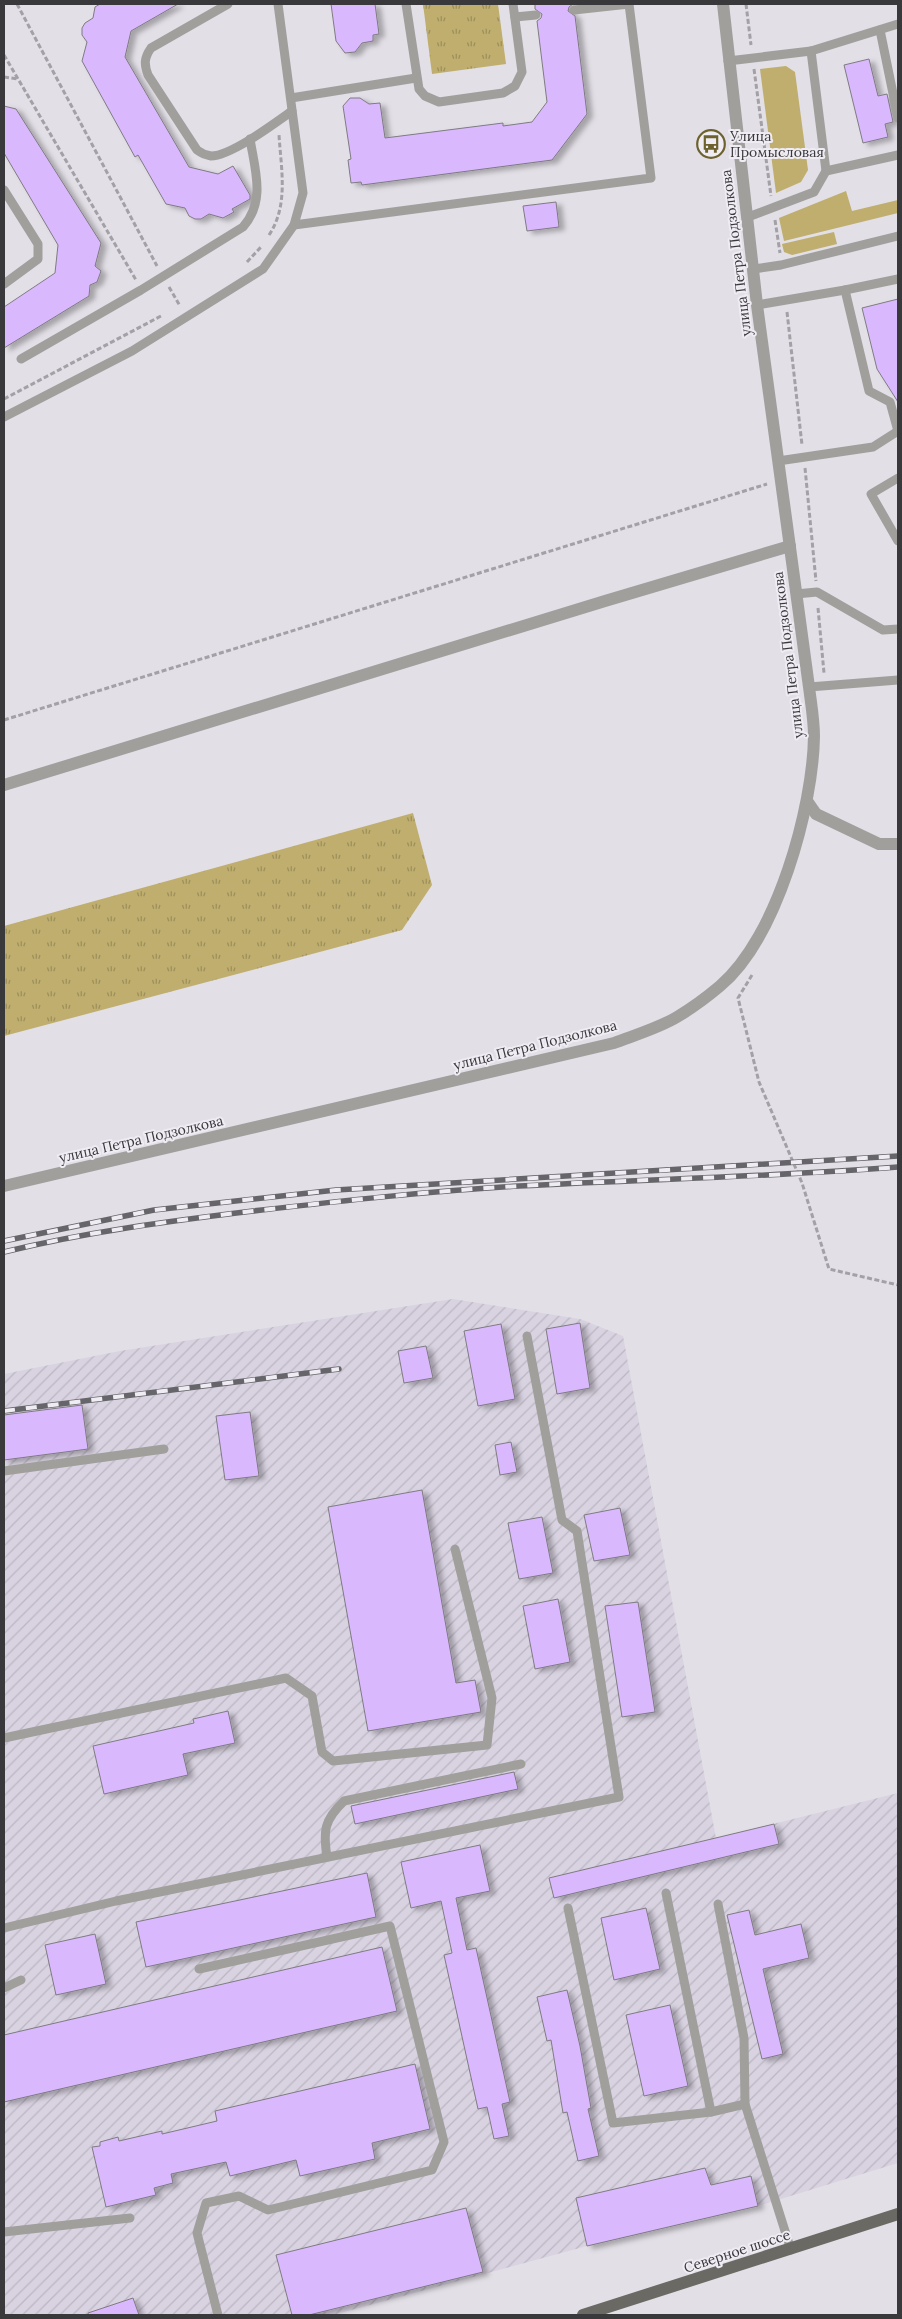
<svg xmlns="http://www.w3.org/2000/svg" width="902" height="2319" font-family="Lora,serif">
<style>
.industrial{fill:url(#industrial-furrows)}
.grass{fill:#bfae6d}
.park{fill:url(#park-tufts)}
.building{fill:#d9b8fe;stroke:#7e7b82;filter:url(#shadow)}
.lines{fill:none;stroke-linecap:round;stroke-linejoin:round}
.path{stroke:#a3a0a6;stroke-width:3;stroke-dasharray:5 2.5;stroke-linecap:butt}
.lane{stroke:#a09f9c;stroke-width:9}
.street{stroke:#a09f9c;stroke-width:12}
.primary{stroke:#6b6963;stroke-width:12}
.rail-casing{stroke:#666569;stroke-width:5.5}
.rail{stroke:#efecf3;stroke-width:4;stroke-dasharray:11;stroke-linecap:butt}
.labels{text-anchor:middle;stroke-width:4;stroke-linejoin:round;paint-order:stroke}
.poi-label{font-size:14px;fill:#39383b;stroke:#efecf3;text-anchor:start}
.street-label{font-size:14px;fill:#39383b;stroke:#efecf3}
</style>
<defs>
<pattern id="industrial-furrows" width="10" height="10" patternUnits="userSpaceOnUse" patternTransform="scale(1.25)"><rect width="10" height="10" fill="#d9d3e1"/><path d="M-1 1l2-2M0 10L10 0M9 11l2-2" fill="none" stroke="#bbb6c2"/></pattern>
<pattern id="park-tufts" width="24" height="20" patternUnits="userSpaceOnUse" patternTransform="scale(1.25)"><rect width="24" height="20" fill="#bfae6d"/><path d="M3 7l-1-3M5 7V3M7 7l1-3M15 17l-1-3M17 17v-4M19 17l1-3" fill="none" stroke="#9c8f5b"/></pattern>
<filter id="shadow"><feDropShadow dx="5.5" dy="3" stdDeviation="2.5" flood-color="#0004"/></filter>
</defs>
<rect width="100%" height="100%" fill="#e2dfe6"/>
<!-- industrial -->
<polygon class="industrial" points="453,1299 580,1319 623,1336 716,1838 898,1793 898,2163 758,2206 587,2246 333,2315 4,2315 4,1374 120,1351"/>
<!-- grass -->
<g class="grass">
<polygon points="786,66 795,72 808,170 801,182 776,193 760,69"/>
<polygon points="846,191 852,211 898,200 898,213 784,241 779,218"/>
<polygon points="834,232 837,244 792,255 784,252 782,244"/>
</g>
<!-- park -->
<g class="park">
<polygon points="423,4 498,4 506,64 432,74"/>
<polygon points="413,813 432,885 402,930 4,1036 4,926"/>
</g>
<!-- building -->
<g class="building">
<polygon points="100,4 178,4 131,31 125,57 189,167 218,174 233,166 250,195 250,199 232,209 234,212 223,218 209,214 201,219 195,219 189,216 185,208 166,204 138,155 135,157 82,61 87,42 82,35 82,28 85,23 93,18 95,7"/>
<polygon points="331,4 375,4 379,34 373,35 373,41 362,43 355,52 345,53 336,41"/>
<polygon points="535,4 573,4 569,7 568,11 575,16 587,114 552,160 362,185 361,182 351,183 348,160 351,159 343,106 350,98 360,98 369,104 380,103 385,138 503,123 503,126 532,122 547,102 537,21 541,18 542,14 535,9"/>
<polygon points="869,59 878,96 887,94 893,122 885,124 888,137 863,143 844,65"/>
<polygon points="4,106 16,109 101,243 95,266 101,271 97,282 90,285 89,296 4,348 4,307 55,273 58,245 4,153"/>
<polygon points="556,202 559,227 527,231 523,206"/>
<polygon points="898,299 898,402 877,369 862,308"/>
<polygon points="580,1323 590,1388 557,1394 546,1329"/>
<polygon points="501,1324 515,1399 478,1406 464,1331"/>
<polygon points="426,1346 433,1378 404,1383 398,1351"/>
<polygon points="82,1405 88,1449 4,1460 4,1415"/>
<polygon points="250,1412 259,1476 225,1480 216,1416"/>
<polygon points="511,1442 517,1472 500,1475 495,1445"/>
<polygon points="422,1490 456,1683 475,1680 481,1712 368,1731 328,1507"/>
<polygon points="620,1508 630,1555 594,1561 584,1515"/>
<polygon points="542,1517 553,1573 519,1579 508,1523"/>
<polygon points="558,1599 570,1662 535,1669 523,1606"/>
<polygon points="638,1602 655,1712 622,1717 605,1606"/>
<polygon points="228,1711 235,1743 183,1754 188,1775 104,1794 93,1746 194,1723 193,1719"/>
<polygon points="514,1772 518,1789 355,1824 351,1806"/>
<polygon points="774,1824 779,1844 554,1898 549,1878"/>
<polygon points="480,1845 490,1891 456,1898 467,1950 476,1948 510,2102 502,2104 509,2136 494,2139 487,2107 478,2109 444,1955 452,1953 441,1901 411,1908 401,1862"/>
<polygon points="367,1873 376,1917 146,1967 136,1922"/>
<polygon points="646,1908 660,1969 614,1980 601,1918"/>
<polygon points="749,1910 755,1935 801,1924 809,1958 763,1969 783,2054 762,2059 727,1915"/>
<polygon points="95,1934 106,1984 56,1995 45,1945"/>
<polygon points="382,1947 397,2011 4,2102 4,2035"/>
<polygon points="567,1990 580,2046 591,2108 588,2109 599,2156 578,2161 567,2112 563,2113 551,2040 547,2041 537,1997"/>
<polygon points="670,2005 688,2086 644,2096 626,2015"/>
<polygon points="415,2064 430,2129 372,2143 375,2159 300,2176 296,2160 230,2176 226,2162 171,2174 173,2183 154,2188 156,2195 106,2207 92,2147 100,2146 100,2142 118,2137 119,2141 162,2131 162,2134 217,2121 215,2111"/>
<polygon points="705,2168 711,2185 751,2176 758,2206 587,2246 576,2198"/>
<polygon points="466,2208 483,2272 309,2315 292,2315 276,2255"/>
<polygon points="133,2298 139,2315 88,2315 88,2313"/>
</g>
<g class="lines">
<!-- path -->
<g class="path">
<polyline points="17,4 157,266"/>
<polyline points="746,4 751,45"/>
<polyline points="4,55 136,280"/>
<polyline points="754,69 771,196"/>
<polyline points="4,77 18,79"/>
<polyline points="775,220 780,253"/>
<path d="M269 235C289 205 281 169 279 135"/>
<polyline points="247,262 261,247"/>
<polyline points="169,287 180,306"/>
<polyline points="787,312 802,445"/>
<polyline points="4,399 161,316"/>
<polyline points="805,468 816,581"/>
<polyline points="818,608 824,673"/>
<polyline points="4,720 767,484"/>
<polyline points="752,975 738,998 759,1082 802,1183 829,1269 898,1285"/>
</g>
<!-- lane -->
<g class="lane">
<path d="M228 4 151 48C144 58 144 64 148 75L197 150C201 153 205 155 211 156 231 156 275 123 292 111"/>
<polyline points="406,4 419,89 425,96 439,102 503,93 515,86 522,72 513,4"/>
<polyline points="574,10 629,4"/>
<polyline points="515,17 536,15"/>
<polyline points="880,30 898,118"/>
<polyline points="811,51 826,171 898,155"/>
<polyline points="728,61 811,51 898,24"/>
<polyline points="291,98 416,78"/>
<polyline points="4,190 38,244 38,259 4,284"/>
<polyline points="748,217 814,192 826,171"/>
<polyline points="294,225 651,178 629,4"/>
<polyline points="754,269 781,265 898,236"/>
<polyline points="845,290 898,279"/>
<polyline points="757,305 845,290 869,391 890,402 898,431"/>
<path d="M21 359 141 290 243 227C266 201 255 170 250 139"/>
<polyline points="4,417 132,351 263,269 294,225 303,193 278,4"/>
<polyline points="778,461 873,447 898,431"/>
<polyline points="898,478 871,494 898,541"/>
<polyline points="796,594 817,592 883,630 898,629"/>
<polyline points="809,687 898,680"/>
<polyline points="4,1471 164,1449"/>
<polyline points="4,1738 286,1678 312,1696 322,1752 333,1761 487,1745 492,1698 455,1549"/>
<path d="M327 1857C323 1831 324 1820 344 1801L521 1764"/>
<polyline points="666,1893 711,2112"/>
<polyline points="718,1904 744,2038 745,2104 791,2250"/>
<polyline points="568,1908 613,2123 711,2112 745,2104"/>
<polyline points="4,1928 116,1901 619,1797 577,1531 562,1520 527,1336"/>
<polyline points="199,1969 390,1926 444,2142 432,2170 268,2210 239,2196 206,2203 197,2233 218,2315"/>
<polyline points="4,1988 21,1980"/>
<polyline points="4,2232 130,2218"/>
</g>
<!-- street -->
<g class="street">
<polyline points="4,785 605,601 790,546"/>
<polyline points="807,801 816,814 879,844 898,844"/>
<path d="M4 1186 614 1043C635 1035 659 1028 677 1017 692 1008 707 997 720 986 777 938 813 808 814 736 814 720 811 703 809 687L757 305 723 4"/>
</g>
<!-- primary -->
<polyline class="primary" points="583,2315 898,2214"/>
<defs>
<g id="rail">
<polyline points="4,1241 154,1210 336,1190 898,1156"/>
<path d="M4 1252C86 1232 170 1221 253 1211 341 1201 430 1191 519 1186 645 1179 772 1177 898 1167"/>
<polyline points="4,1411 339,1369"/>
</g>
</defs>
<!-- rail casing -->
<use href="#rail" class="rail-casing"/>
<!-- rail -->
<use href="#rail" class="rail"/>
</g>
<!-- icons -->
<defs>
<symbol id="bus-ring" viewBox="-11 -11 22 22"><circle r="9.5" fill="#efecf3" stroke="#6d612e" stroke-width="1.5"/><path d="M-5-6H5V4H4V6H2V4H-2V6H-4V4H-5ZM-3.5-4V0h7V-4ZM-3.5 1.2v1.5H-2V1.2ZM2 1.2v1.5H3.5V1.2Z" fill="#6d612e"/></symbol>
</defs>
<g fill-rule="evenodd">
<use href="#bus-ring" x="695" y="128" width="32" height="32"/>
</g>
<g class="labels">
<!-- poi labels -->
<g class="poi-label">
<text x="730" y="141">Улица<tspan x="730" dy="16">Промысловая</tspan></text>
</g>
<!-- street labels -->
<g class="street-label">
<text transform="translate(736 253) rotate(-97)" y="5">улица Петра Подзолкова</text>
<text transform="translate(788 655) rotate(-97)" y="5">улица Петра Подзолкова</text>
<text transform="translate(535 1045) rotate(-14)" y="5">улица Петра Подзолкова</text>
<text transform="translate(141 1139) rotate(-13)" y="5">улица Петра Подзолкова</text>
<text transform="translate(737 2251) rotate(-18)" y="5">Северное шоссе</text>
</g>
</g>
<!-- border -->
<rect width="902" height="2319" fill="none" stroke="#39383b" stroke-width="10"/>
</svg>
